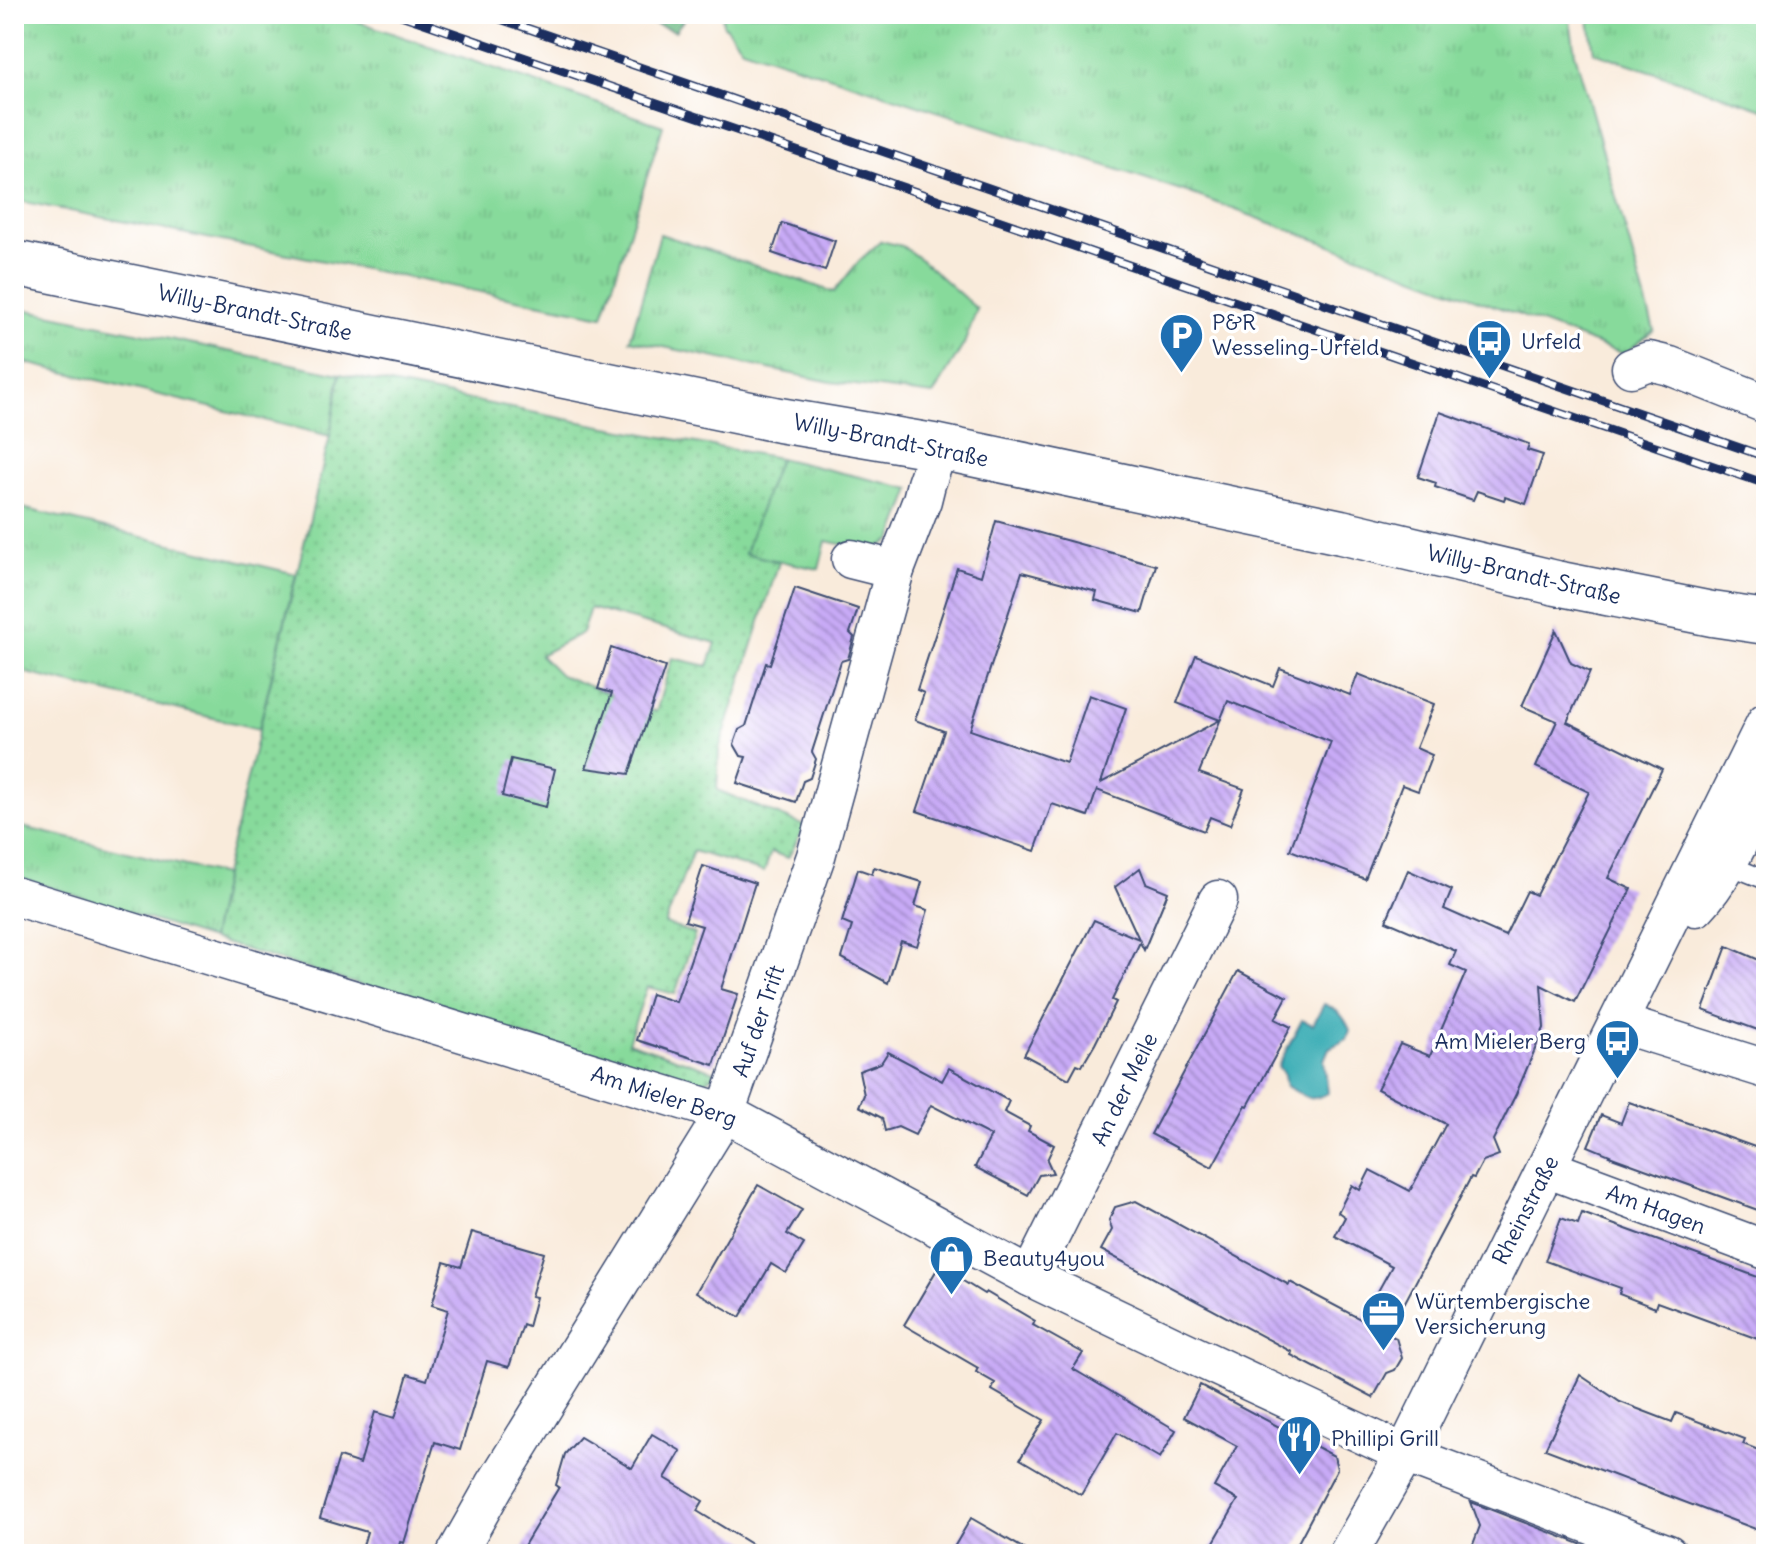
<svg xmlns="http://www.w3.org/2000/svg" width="1780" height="1568" font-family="Delius,sans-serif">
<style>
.grass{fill:url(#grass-tufts);stroke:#51847c;stroke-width:2}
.forest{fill:url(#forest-firs);stroke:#447470;stroke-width:2}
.garden{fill:url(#garden-dots);stroke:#51847c;stroke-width:2;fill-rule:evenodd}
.water{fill:#3daeb6;stroke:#2c6e8a;stroke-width:2}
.building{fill:url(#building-back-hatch)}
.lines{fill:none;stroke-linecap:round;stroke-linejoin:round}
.lane-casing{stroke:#3c4b71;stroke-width:21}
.street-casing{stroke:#3c4b71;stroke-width:41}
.secondary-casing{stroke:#3c4b71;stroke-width:47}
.lane{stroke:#fff;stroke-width:18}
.street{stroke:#fff;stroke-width:38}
.secondary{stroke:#fff;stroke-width:44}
.rail-casing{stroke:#1b2f5e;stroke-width:9}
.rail{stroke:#fff;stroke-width:6;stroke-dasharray:18;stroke-linecap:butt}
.labels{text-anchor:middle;stroke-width:7;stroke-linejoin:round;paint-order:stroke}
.street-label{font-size:22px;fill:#1b2f5e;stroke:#fff}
.poi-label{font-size:22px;fill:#1b2f5e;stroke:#fff;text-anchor:start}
</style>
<defs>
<pattern id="grass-tufts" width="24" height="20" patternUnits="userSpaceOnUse" patternTransform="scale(2)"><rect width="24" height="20" fill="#87da9b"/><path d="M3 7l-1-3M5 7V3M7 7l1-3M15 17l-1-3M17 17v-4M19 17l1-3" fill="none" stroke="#74bb88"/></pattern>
<pattern id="forest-firs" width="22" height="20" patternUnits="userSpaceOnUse" patternTransform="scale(2)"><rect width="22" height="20" fill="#6dba83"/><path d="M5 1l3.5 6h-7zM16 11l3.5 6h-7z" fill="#59986e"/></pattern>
<pattern id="garden-dots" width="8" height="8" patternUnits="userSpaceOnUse" patternTransform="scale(2)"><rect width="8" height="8" fill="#87da9b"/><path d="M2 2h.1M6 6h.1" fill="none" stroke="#74bb88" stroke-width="1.8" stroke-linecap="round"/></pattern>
<pattern id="building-back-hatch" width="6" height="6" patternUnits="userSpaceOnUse" patternTransform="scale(2)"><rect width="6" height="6" fill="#c8aaf6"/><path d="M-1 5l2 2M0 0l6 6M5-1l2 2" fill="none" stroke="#a28bca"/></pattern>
</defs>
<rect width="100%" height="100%" fill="#fff"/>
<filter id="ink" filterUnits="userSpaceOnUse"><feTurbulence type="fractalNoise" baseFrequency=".0125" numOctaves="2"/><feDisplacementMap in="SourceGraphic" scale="16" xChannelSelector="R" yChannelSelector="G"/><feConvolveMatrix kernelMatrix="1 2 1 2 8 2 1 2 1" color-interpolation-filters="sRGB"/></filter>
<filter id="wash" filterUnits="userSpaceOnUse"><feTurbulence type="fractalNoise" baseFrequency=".006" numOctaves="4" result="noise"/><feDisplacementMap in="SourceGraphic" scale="32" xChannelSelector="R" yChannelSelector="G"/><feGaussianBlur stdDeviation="1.8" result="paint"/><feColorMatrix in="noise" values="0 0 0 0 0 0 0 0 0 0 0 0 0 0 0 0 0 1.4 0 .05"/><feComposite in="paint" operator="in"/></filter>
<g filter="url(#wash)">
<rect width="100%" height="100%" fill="#f9ebdb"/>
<!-- grass -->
<g class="grass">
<polygon points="14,14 336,14 663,126 603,316 14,200"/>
<polygon points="722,14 1569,14 1575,53 1654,330 1624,354 1190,193 742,48 723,24"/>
<polygon points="1588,14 1766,14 1766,110 1594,52"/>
<polygon points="660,234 834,292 859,261 881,241 902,246 924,262 977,309 964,344 933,395 831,382 630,340"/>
<polygon points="14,307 340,374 330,436 14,360"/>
<polygon points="779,458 911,489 892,540 879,547 865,549 826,541 819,569 744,554"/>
<polygon points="14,506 296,574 259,729 14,670"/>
<polygon points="14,825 224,875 211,939 14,876"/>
</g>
<!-- forest -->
<polygon class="forest" points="626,14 688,14 675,31"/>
<!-- garden -->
<path class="garden" d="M340 374 596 425 779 458 745 553 779 562 719 750 717 790 805 826 788 858 771 852 764 872 693 851 665 924 695 934 675 994 647 987 628 1042 714 1071 713 1076 702 1083 586 1055 211 939 224 875 330 436ZM590 608 716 643 708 666 672 658 656 712 560 675 540 655 582 633Z"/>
<!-- water -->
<path class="water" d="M1324 1004C1338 1010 1344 1016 1350 1030L1347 1039 1329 1048 1324 1060 1328 1093C1308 1105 1303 1094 1286 1086L1284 1075 1278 1066 1302 1020 1313 1025Z"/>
<g id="blocks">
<!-- building -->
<g class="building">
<polygon points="782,223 835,241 825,271 772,253"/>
<polygon points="1440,412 1529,444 1527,450 1543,455 1526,504 1505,497 1504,500 1477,491 1473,500 1435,487 1436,483 1418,477"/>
<polygon points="996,521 1156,565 1142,613 1095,600 1097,592 1022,572 970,730 1066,763 1089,695 1126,708 1101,783 1220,720 1177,703 1196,655 1273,686 1280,668 1350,695 1358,674 1434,704 1416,748 1432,755 1418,791 1402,785 1365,879 1290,850 1331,742 1228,701 1199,773 1244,789 1230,825 1210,817 1204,831 1097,790 1088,816 1052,804 1035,851 917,811 944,731 915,720 924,693 917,690 957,568 981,576"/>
<polygon points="795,588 858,609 850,633 854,637 848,659 841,661 812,752 816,759 810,778 803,781 796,802 737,783 746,757 741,756 734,744 739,730 746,726 766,663 770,664"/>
<polygon points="1556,630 1571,663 1590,672 1567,722 1662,769 1608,878 1631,889 1575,1002 1541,985 1544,1028 1516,1094 1493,1140 1499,1155 1483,1161 1474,1178 1471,1177 1396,1319 1398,1320 1389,1335 1396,1338 1402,1358 1395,1370 1387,1373 1373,1398 1291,1355 1292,1352 1101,1250 1112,1230 1109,1220 1115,1207 1136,1201 1289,1285 1290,1282 1362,1320 1392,1266 1335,1236 1345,1217 1338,1212 1352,1185 1360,1190 1370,1170 1410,1191 1446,1124 1377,1089 1400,1044 1430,1056 1466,972 1450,965 1456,951 1386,921 1408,870 1452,890 1444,909 1505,936 1527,891 1536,895 1589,792 1536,767 1557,721 1522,706"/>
<polygon points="611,648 665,667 629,774 586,768 612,693 598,689"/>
<polygon points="511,759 555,769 546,807 502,796"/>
<polygon points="703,866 755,883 721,989 738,994 714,1065 637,1040 651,994 676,1002 702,926 685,921"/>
<polygon points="874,867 922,882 915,906 928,910 917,946 901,941 888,983 842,958 852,926 842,922 858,869 872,874"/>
<polygon points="1140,868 1146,883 1168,892 1144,950 1140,942 1112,1000 1116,1002 1095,1044 1082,1066 1077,1064 1069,1079 1024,1055 1094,920 1139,939 1115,887"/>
<polygon points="1727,946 1766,963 1766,1033 1703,1010"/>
<polygon points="1238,971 1287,997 1275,1019 1291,1027 1248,1106 1246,1105 1212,1167 1151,1134"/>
<polygon points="888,1052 942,1081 949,1068 1009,1101 1004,1112 1030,1126 1028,1131 1054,1145 1047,1160 1053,1173 1039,1175 1028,1195 975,1167 991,1136 931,1105 915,1135 898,1127 885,1131 882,1118 859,1106 864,1095 859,1071 881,1063"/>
<polygon points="1629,1102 1766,1151 1766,1213 1609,1156 1610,1155 1588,1146 1601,1115 1621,1123"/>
<polygon points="758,1185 802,1210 787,1234 804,1244 786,1273 771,1264 740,1317 696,1292"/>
<polygon points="1582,1213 1766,1280 1766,1342 1657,1302 1655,1308 1619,1294 1621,1288 1545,1261 1561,1218 1578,1224"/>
<polygon points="472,1232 544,1253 531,1296 536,1297 528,1327 523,1325 509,1367 487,1361 460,1450 435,1442 404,1543 400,1542 397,1554 378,1554 362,1549 367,1532 320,1518 339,1457 360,1464 375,1412 395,1418 408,1374 427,1380 448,1310 432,1305 444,1262 461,1267"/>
<polygon points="939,1266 984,1294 986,1292 1035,1321 1033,1325 1083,1353 1073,1369 1176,1430 1160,1458 1117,1433 1081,1495 1020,1459 1044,1420 992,1390 995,1383 976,1372 978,1368 904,1325"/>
<polygon points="1580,1375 1620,1402 1672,1422 1676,1413 1745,1439 1743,1444 1766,1453 1766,1533 1545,1449"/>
<polygon points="1200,1385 1334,1456 1337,1469 1292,1554 1207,1554 1238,1500 1214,1487 1237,1446 1184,1417"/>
<polygon points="652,1434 681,1451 665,1478 703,1501 697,1511 767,1554 519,1554 559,1487 556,1485 565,1454 580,1437 632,1468"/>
<polygon points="1471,1502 1606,1554 1489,1554 1472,1547 1480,1526"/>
<polygon points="971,1518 1033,1554 950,1554"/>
</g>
</g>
</g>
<g filter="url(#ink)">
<use href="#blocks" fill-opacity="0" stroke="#3c4b71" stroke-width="2"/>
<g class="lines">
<defs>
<polyline id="lane" points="1726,864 1766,880"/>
<g id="street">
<polyline points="1631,368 1649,361 1670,366 1766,404"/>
<polyline points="851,559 895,570"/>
<polyline points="14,896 725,1113 1030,1277 1180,1349 1405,1454 1668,1554"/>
<path d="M1696 907C1728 873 1745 827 1766 786"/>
<polyline points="1618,1023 1766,1069"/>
<polyline points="1546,1168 1766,1250"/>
<polyline points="1030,1277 1218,900"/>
<polyline points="456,1554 495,1485 725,1113 816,856 895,570 922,500 926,484 939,447"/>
<polyline points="1348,1554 1405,1454 1766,722"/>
</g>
<polyline id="secondary" points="14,263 779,420 939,447 1341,532 1556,583 1712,614 1766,622"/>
</defs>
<!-- lane casing -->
<use href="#lane" class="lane-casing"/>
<!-- street casing -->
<use href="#street" class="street-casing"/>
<!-- secondary casing -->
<use href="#secondary" class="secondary-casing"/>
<!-- lane -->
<use href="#lane" class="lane"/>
<!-- street -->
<use href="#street" class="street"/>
<!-- secondary -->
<use href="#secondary" class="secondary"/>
<defs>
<g id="rail">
<polyline points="398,14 1766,484"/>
<polyline points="486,14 1766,457"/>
</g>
</defs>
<!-- rail casing -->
<use href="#rail" class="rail-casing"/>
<!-- rail -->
<use href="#rail" class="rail"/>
</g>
</g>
<!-- icons -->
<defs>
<symbol id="parking-pin" viewBox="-11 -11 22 30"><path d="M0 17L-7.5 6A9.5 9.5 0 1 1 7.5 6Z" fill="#1f6fb2" stroke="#fff"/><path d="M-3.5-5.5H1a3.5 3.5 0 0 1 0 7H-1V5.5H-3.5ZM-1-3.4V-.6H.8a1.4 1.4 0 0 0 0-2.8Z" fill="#fff"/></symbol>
<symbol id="bus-pin" viewBox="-11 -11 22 30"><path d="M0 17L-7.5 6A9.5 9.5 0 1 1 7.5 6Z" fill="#1f6fb2" stroke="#fff"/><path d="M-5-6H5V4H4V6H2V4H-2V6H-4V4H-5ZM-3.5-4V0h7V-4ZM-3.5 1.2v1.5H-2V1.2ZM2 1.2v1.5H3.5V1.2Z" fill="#fff"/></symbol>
<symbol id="shop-pin" viewBox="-11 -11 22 30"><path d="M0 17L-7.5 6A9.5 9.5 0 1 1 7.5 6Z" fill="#1f6fb2" stroke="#fff"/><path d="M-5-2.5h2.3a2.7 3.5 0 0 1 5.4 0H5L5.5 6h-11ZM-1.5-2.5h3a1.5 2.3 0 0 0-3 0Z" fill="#fff"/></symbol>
<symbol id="office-pin" viewBox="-11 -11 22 30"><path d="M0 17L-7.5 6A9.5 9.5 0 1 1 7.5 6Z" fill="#1f6fb2" stroke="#fff"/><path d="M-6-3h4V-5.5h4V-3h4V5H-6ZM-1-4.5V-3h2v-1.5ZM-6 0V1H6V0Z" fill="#fff"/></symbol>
<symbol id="restaurant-pin" viewBox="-11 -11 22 30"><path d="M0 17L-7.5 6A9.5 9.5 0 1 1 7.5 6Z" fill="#1f6fb2" stroke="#fff"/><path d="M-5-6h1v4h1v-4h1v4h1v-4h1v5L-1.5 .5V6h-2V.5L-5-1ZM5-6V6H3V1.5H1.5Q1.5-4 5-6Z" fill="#fff"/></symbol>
</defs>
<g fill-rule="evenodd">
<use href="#parking-pin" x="1156" y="310" width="51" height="69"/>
<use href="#bus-pin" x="1464" y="316" width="51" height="69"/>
<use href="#bus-pin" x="1592" y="1016" width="51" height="69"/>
<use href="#shop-pin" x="926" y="1232" width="51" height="69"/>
<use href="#office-pin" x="1358" y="1288" width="51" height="69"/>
<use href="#restaurant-pin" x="1274" y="1412" width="51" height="69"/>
</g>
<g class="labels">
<!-- street labels -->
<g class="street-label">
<text transform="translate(255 312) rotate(12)" y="8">Willy-Brandt-Straße</text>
<text transform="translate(891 440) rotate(11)" y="8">Willy-Brandt-Straße</text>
<text transform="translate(1524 574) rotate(13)" y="8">Willy-Brandt-Straße</text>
<text transform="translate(758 1021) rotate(-71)" y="8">Auf der Trift</text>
<text transform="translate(1124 1089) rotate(-64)" y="8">An der Meile</text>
<text transform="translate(664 1096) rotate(18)" y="8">Am Mieler Berg</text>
<text transform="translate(1656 1209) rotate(20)" y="8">Am Hagen</text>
<text transform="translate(1525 1210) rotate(-63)" y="8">Rheinstraße</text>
</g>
<!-- poi labels -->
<g class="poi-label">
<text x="1212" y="330">P&amp;R<tspan x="1212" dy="25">Wesseling-Urfeld</tspan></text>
<text x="1521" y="349">Urfeld</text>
<text x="1586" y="1049" text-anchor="end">Am Mieler Berg</text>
<text x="983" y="1266">Beauty4you</text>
<text x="1415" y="1309">Würtembergische<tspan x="1415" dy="25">Versicherung</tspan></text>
<text x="1331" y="1446">Phillipi Grill</text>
</g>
</g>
<!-- margin -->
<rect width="1780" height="1568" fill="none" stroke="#fff" stroke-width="48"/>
</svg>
